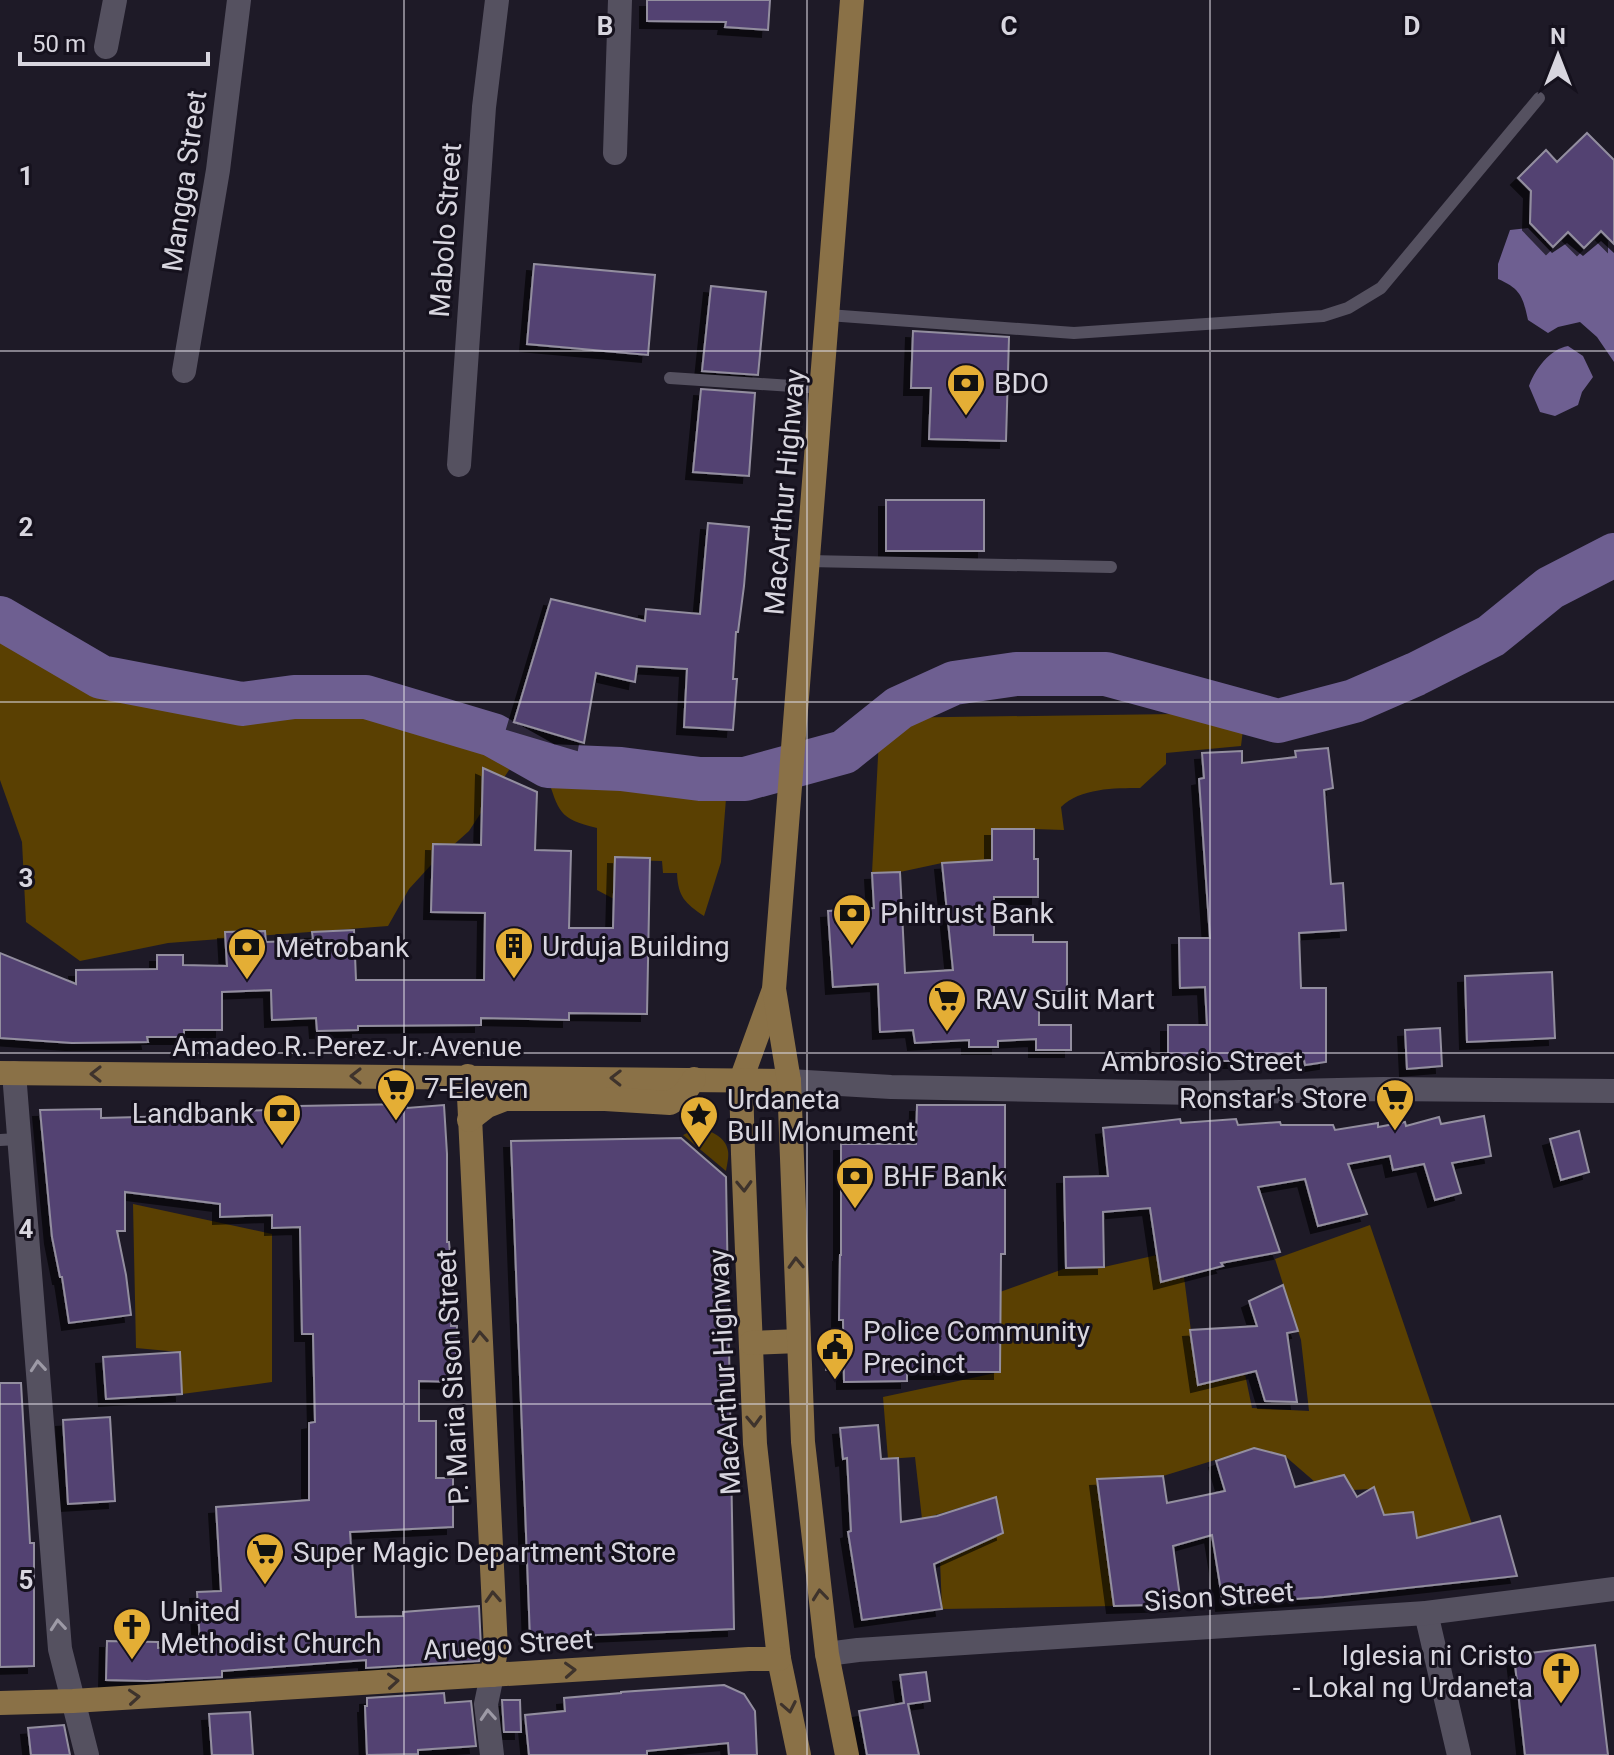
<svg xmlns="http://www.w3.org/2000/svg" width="1614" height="1755" font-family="Roboto,sans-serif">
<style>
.green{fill:#553d02}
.forest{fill:#5a4002}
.water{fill:#6e5f91}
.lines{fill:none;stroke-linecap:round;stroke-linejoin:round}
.river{stroke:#6e5f91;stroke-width:44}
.building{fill:#524372;stroke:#938e9f;stroke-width:2;filter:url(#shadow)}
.path{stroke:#827f8a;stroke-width:4;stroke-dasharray:6 6;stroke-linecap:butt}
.service{stroke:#555160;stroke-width:12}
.minor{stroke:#555160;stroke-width:24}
.tertiary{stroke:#555160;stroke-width:24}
.secondary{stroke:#555160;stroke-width:24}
.primary{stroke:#8a7147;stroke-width:24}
.oneway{stroke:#3e332c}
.oneway2{stroke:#9d9aa6}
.grid{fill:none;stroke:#d8d6df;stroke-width:2;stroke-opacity:0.55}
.labels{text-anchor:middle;stroke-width:6;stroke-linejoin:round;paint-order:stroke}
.street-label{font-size:28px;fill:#d8d6df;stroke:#15111d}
.poi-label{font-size:28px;fill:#d8d6df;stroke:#15111d;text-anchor:start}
.grid-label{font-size:26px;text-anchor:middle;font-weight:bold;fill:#d8d6df;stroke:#15111d;stroke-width:6;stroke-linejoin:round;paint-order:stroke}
</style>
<defs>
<filter id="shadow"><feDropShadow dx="-7" dy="7" stdDeviation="0" flood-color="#0009"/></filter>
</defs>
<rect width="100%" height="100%" fill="#1e1a27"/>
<!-- green -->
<path class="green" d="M698 1128C710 1130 726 1137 728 1151 729 1157 727 1165 726 1171L683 1135Z"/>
<!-- forest -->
<g class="forest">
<polygon points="0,629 10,632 76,675 238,709 261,710 286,702 343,703 396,712 424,726 515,761 469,831 431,865 409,889 388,926 168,943 80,961 26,922 22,842 0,780"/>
<path d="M1245 713 1241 746 1166 753V764L1140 788C1115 788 1080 788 1061 807L1064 830 1034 829 993 860 942 863 900 872 872 873 880 718Z"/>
<path d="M547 776 727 786 721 862 704 916C685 903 678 897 677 873H663L662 861 628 860 627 900 612 898 597 890V828C558 819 559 811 547 776Z"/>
<polygon points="133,1204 272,1234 272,1382 182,1394 179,1352 136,1348"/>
<polygon points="1370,1225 1472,1524 1417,1538 1413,1512 1384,1515 1370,1489 1353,1490 1344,1475 1315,1482 1285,1456 1254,1448 1163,1476 1098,1479 1114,1606 942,1609 940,1561 1003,1533 996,1497 922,1519 915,1457 888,1459 883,1397 1000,1372 1000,1292 1066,1268 1104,1267 1157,1255 1161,1282 1184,1277 1198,1385 1245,1374 1252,1408 1309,1411 1301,1340 1275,1259"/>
</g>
<!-- water -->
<g class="water">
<path d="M1528 228 1552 253 1567 243 1583 256 1601 241 1614 253V362L1597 337 1580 322 1558 327 1548 333 1528 320C1523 297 1521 289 1498 279V264L1510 230Z"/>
<path d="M1568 346 1583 356 1593 377 1582 392 1578 405 1555 416 1540 412 1529 386C1535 369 1550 349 1568 346Z"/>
</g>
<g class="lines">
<!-- river -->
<polyline class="river" points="0,618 101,677 242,704 294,697 366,697 493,735 548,766 621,769 700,779 745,779 844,752 899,708 954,683 1016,674 1106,674 1278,721 1354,701 1416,674 1491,636 1550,588 1614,555"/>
</g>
<!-- building -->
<g class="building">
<polygon points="647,0 770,0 768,30 725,27 726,22 647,21"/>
<polygon points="1587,133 1614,160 1614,244 1601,231 1584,248 1568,232 1553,247 1530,223 1531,191 1518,178 1546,150 1557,162"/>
<polygon points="534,264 655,275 648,355 527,344"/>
<polygon points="711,286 766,292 758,375 702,371"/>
<polygon points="913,331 1009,337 1006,441 929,439 931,388 911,388"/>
<polygon points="701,389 755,393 749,476 693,472"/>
<rect x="886" y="500" width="98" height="51"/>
<polygon points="708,523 749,527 744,586 738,632 736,632 733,679 737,679 733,730 684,727 687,669 637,666 635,682 596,673 584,743 514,722 551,599 645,621 646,609 700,614"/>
<polygon points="1328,748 1333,788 1324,790 1331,884 1343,883 1346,930 1299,933 1301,988 1326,988 1326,1062 1305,1065 1303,1054 1237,1055 1237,1061 1168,1061 1168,1025 1207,1025 1205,987 1180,988 1179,938 1210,938 1199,779 1204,778 1202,753 1242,751 1242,763 1296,757 1295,751"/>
<polygon points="483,768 537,792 535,850 571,851 569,928 613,928 615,857 650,858 647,1014 569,1013 569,1020 481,1018 481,1025 358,1026 358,1030 317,1031 316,1018 272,1020 271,990 222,992 222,1030 184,1030 184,1037 147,1037 148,1042 72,1043 0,1038 0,953 76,984 76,970 157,969 157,955 183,955 183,965 227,966 225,932 265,931 266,942 313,940 312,932 354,930 356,980 484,980 485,913 431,912 433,844 481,845"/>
<polygon points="992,829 1034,829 1034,859 1038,859 1038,897 994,897 994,935 1033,935 1033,942 1067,942 1067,991 1039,991 1039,1025 1071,1025 1071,1050 1036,1050 1036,1039 998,1041 998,1047 969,1047 969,1040 915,1043 913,1030 880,1032 878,984 833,987 828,911 874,908 872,873 900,872 905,973 953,970 942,863 992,860"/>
<polygon points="1552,972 1555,1038 1467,1042 1465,976"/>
<polygon points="1440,1028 1442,1066 1407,1069 1405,1030"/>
<polygon points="407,1104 407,1108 444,1105 447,1154 447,1242 449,1242 453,1283 451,1326 457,1326 455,1382 419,1381 419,1421 436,1421 436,1478 453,1478 453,1527 350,1532 356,1617 403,1616 403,1612 479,1606 481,1648 479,1661 366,1668 366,1660 222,1671 222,1677 147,1681 106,1680 107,1641 158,1642 158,1648 200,1644 197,1592 221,1591 216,1507 309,1500 309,1423 315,1422 313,1334 302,1334 300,1227 272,1228 272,1215 220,1217 220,1204 125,1192 125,1231 117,1231 126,1275 131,1315 69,1323 62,1277 60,1277 52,1237 40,1110 101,1109 101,1118 216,1115 216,1112 298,1109 298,1106"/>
<polygon points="917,1105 1005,1105 1005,1254 1001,1254 1000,1372 907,1372 907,1381 844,1382 843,1320 839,1320 840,1255 841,1255 841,1144 916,1144"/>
<polygon points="1484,1116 1491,1156 1452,1163 1461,1193 1435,1200 1424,1164 1393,1170 1390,1156 1348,1164 1367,1214 1318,1226 1305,1179 1258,1187 1280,1252 1221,1263 1223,1266 1161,1282 1150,1208 1103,1212 1104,1267 1066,1268 1064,1177 1108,1176 1103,1128 1180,1119 1181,1123 1236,1119 1238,1125 1280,1122 1281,1125 1333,1125 1335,1130 1378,1123 1378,1127 1405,1122 1406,1126 1439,1117 1441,1124"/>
<polygon points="1579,1131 1589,1172 1561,1180 1550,1139"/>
<polygon points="681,1138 726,1177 734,1629 530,1638 511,1141"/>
<polygon points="1283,1285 1298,1331 1287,1333 1297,1402 1265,1401 1256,1371 1198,1385 1190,1330 1257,1326 1249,1301"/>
<polygon points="180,1352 182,1394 106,1399 103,1357"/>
<polygon points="0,1383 21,1383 30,1543 34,1543 34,1666 0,1667"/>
<polygon points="110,1417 115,1501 68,1504 63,1420"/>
<polygon points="878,1425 881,1459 898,1458 901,1522 937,1516 996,1497 1003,1533 934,1564 942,1609 862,1620 848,1532 851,1531 847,1458 843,1459 840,1428"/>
<polygon points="1254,1448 1285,1456 1295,1487 1344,1475 1357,1497 1374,1487 1384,1515 1413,1512 1417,1538 1500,1516 1517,1576 1324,1597 1223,1604 1212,1535 1173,1546 1181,1604 1114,1606 1097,1479 1163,1476 1167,1503 1225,1491 1216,1461"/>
<polygon points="1595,1645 1608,1755 1525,1755 1514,1655"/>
<polygon points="926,1672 930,1701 908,1704 919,1755 867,1755 859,1711 904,1703 900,1675"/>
<polygon points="724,1685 744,1694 755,1711 757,1755 729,1755 728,1743 647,1751 647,1755 529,1755 525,1715 565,1711 564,1698 621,1693 621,1692"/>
<polygon points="444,1693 445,1703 471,1701 476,1746 418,1750 418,1754 367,1755 365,1706 367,1706 367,1698"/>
<polygon points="502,1700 520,1700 521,1732 504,1732"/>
<polygon points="250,1712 253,1755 212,1755 209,1714"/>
<polygon points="64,1725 70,1755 31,1755 28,1728"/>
</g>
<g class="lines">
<!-- path -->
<polyline class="path" points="825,1369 839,1368"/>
<!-- service -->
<g class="service">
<polyline points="828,315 1074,333 1323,316 1348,308 1381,288 1539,98"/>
<polyline points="670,378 822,388"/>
<polyline points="808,561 1111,567"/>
<polyline points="0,1140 18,1139"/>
</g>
<!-- minor -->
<g class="minor">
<polyline points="106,47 115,0"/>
<polyline points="615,153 620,0"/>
<polyline points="184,371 218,170 239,0"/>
<polyline points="459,465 484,107 497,0"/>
<polyline points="14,1073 60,1649 87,1755"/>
<polyline points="1426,1613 1459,1755"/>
</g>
<!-- tertiary -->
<g class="tertiary">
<polyline points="827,1654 858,1650 1426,1613 1614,1589"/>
<polyline points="492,1755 486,1704 492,1675"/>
</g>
<!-- secondary -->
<polyline class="secondary" points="789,1081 891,1087 1196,1093 1383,1089 1614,1091"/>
<!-- primary -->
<g class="primary">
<polyline points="773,992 741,1080 743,1154 755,1444 779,1659 799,1755"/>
<polyline points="0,1073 789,1081"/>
<polyline points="468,1076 496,1649 492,1675"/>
<polyline points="469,1120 487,1106 505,1099 605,1099 670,1103 683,1095 694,1079"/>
<polyline points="751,1343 799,1341"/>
<polyline points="0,1703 73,1701 749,1659 779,1659"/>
<polyline points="847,1755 827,1654 803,1442 789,1081 774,989 852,0"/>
</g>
</g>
<!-- one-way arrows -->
<defs><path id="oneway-chevron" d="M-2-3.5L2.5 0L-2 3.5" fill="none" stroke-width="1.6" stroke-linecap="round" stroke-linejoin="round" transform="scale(2)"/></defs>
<g class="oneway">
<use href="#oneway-chevron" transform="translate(96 1074) rotate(-180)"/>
<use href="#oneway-chevron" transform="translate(356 1076) rotate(-180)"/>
<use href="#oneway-chevron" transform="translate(616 1078) rotate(-179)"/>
<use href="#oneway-chevron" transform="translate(744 1186) rotate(88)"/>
<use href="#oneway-chevron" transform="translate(796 1263) rotate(-92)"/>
<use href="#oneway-chevron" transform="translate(480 1337) rotate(-93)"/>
<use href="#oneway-chevron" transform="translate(754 1421) rotate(88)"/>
<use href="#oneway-chevron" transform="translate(820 1595) rotate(-96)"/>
<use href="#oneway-chevron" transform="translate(493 1597) rotate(-93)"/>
<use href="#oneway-chevron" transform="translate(570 1670) rotate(-3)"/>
<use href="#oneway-chevron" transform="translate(393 1681) rotate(-4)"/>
<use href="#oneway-chevron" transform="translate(134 1697) rotate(-4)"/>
<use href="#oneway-chevron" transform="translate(789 1707) rotate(79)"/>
</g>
<g class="oneway2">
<use href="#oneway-chevron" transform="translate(38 1366) rotate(-95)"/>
<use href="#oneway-chevron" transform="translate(58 1625) rotate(-95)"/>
<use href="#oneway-chevron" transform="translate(488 1715) rotate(-94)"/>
</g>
<!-- grid -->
<path class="grid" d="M404 0V1755M807 0V1755M1210 0V1755M0 351H1614M0 702H1614M0 1053H1614M0 1404H1614"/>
<!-- icons -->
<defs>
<symbol id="bank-pin" viewBox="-11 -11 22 30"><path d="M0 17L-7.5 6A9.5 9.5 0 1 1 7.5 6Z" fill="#e4ae35" stroke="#15111d"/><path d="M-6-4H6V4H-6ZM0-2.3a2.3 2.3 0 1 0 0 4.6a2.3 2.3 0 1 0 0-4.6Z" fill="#111"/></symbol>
<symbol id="building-pin" viewBox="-11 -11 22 30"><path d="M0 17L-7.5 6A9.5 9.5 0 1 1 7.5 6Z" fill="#e4ae35" stroke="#15111d"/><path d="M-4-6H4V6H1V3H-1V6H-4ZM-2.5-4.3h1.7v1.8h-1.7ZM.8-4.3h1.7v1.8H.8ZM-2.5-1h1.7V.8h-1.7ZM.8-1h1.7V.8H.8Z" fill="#111"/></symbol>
<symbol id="supermarket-pin" viewBox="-11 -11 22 30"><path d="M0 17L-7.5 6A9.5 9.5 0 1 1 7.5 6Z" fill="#e4ae35" stroke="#15111d"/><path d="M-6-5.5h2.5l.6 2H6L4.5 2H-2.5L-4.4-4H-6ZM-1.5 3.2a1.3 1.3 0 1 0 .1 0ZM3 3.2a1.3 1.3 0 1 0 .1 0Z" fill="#111"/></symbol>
<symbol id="sight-pin" viewBox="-11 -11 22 30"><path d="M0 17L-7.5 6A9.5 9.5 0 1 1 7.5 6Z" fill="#e4ae35" stroke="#15111d"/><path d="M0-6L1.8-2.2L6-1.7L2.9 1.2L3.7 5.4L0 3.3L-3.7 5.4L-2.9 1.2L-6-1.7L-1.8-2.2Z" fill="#111"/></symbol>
<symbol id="civic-pin" viewBox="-11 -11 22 30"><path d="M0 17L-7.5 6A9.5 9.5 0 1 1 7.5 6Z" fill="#e4ae35" stroke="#15111d"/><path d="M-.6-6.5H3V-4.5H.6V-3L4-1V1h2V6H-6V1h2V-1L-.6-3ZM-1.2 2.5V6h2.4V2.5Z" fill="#111"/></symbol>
<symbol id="church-pin" viewBox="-11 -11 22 30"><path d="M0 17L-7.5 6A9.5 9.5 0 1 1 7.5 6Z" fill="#e4ae35" stroke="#15111d"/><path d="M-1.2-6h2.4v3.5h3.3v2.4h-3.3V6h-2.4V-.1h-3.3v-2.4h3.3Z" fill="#111"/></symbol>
</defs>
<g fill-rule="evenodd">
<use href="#bank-pin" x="944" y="361" width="44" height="60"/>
<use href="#bank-pin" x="830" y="891" width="44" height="60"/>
<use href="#building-pin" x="492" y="924" width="44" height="60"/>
<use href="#bank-pin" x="225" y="925" width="44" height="60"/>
<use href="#supermarket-pin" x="925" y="977" width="44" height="60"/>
<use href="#supermarket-pin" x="374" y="1066" width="44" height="60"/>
<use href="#supermarket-pin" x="1373" y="1076" width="44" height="60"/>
<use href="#bank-pin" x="260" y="1091" width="44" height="60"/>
<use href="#sight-pin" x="677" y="1093" width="44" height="60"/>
<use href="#bank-pin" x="833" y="1154" width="44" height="60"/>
<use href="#civic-pin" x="813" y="1325" width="44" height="60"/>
<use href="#supermarket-pin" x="243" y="1530" width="44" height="60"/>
<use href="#church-pin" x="110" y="1605" width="44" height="60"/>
<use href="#church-pin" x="1539" y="1649" width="44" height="60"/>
</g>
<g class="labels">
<!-- street labels -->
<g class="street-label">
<text transform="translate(184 181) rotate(-82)" y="10">Mangga Street</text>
<text transform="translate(445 230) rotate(-86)" y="10">Mabolo Street</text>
<text transform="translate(784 492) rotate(-85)" y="10">MacArthur Highway</text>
<text x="347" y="1056">Amadeo R. Perez Jr. Avenue</text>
<text x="1202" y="1071">Ambrosio Street</text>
<text transform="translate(724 1372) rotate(-93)" y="10">MacArthur Highway</text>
<text transform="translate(452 1377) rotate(-93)" y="10">P. Maria Sison Street</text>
<text transform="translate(1219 1596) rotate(-4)" y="10">Sison Street</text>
<text transform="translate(508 1644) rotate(-4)" y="10">Aruego Street</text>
</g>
<!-- poi labels -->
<g class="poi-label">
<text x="994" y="393">BDO</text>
<text x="880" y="923">Philtrust Bank</text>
<text x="542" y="956">Urduja Building</text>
<text x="275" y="957">Metrobank</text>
<text x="975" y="1009">RAV Sulit Mart</text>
<text x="424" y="1098">7-Eleven</text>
<text x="1367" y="1108" text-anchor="end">Ronstar's Store</text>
<text x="727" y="1109">Urdaneta<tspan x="727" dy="32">Bull Monument</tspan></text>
<text x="254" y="1123" text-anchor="end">Landbank</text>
<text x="883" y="1186">BHF Bank</text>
<text x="863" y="1341">Police Community<tspan x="863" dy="32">Precinct</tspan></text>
<text x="293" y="1562">Super Magic Department Store</text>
<text x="160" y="1621">United<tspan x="160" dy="32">Methodist Church</tspan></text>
<text x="1533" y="1665" text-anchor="end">Iglesia ni Cristo<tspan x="1533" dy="32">- Lokal ng Urdaneta</tspan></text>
</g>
</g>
<g class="grid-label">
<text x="605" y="35">B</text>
<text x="1009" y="35">C</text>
<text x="1412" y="35">D</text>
<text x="26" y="185">1</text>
<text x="26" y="536">2</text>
<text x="26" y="887">3</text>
<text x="26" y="1238">4</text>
<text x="26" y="1589">5</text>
</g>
<!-- north arrow -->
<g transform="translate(1558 56)" stroke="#15111d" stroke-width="6" paint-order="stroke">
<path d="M0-6L14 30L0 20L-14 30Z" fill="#d8d6df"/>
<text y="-12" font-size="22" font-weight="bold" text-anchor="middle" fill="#d8d6df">N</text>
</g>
<!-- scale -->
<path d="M20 52v12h188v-12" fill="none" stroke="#d8d6df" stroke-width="4"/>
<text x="32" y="52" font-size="24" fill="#d8d6df" stroke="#15111d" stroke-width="6" paint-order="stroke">50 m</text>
</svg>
